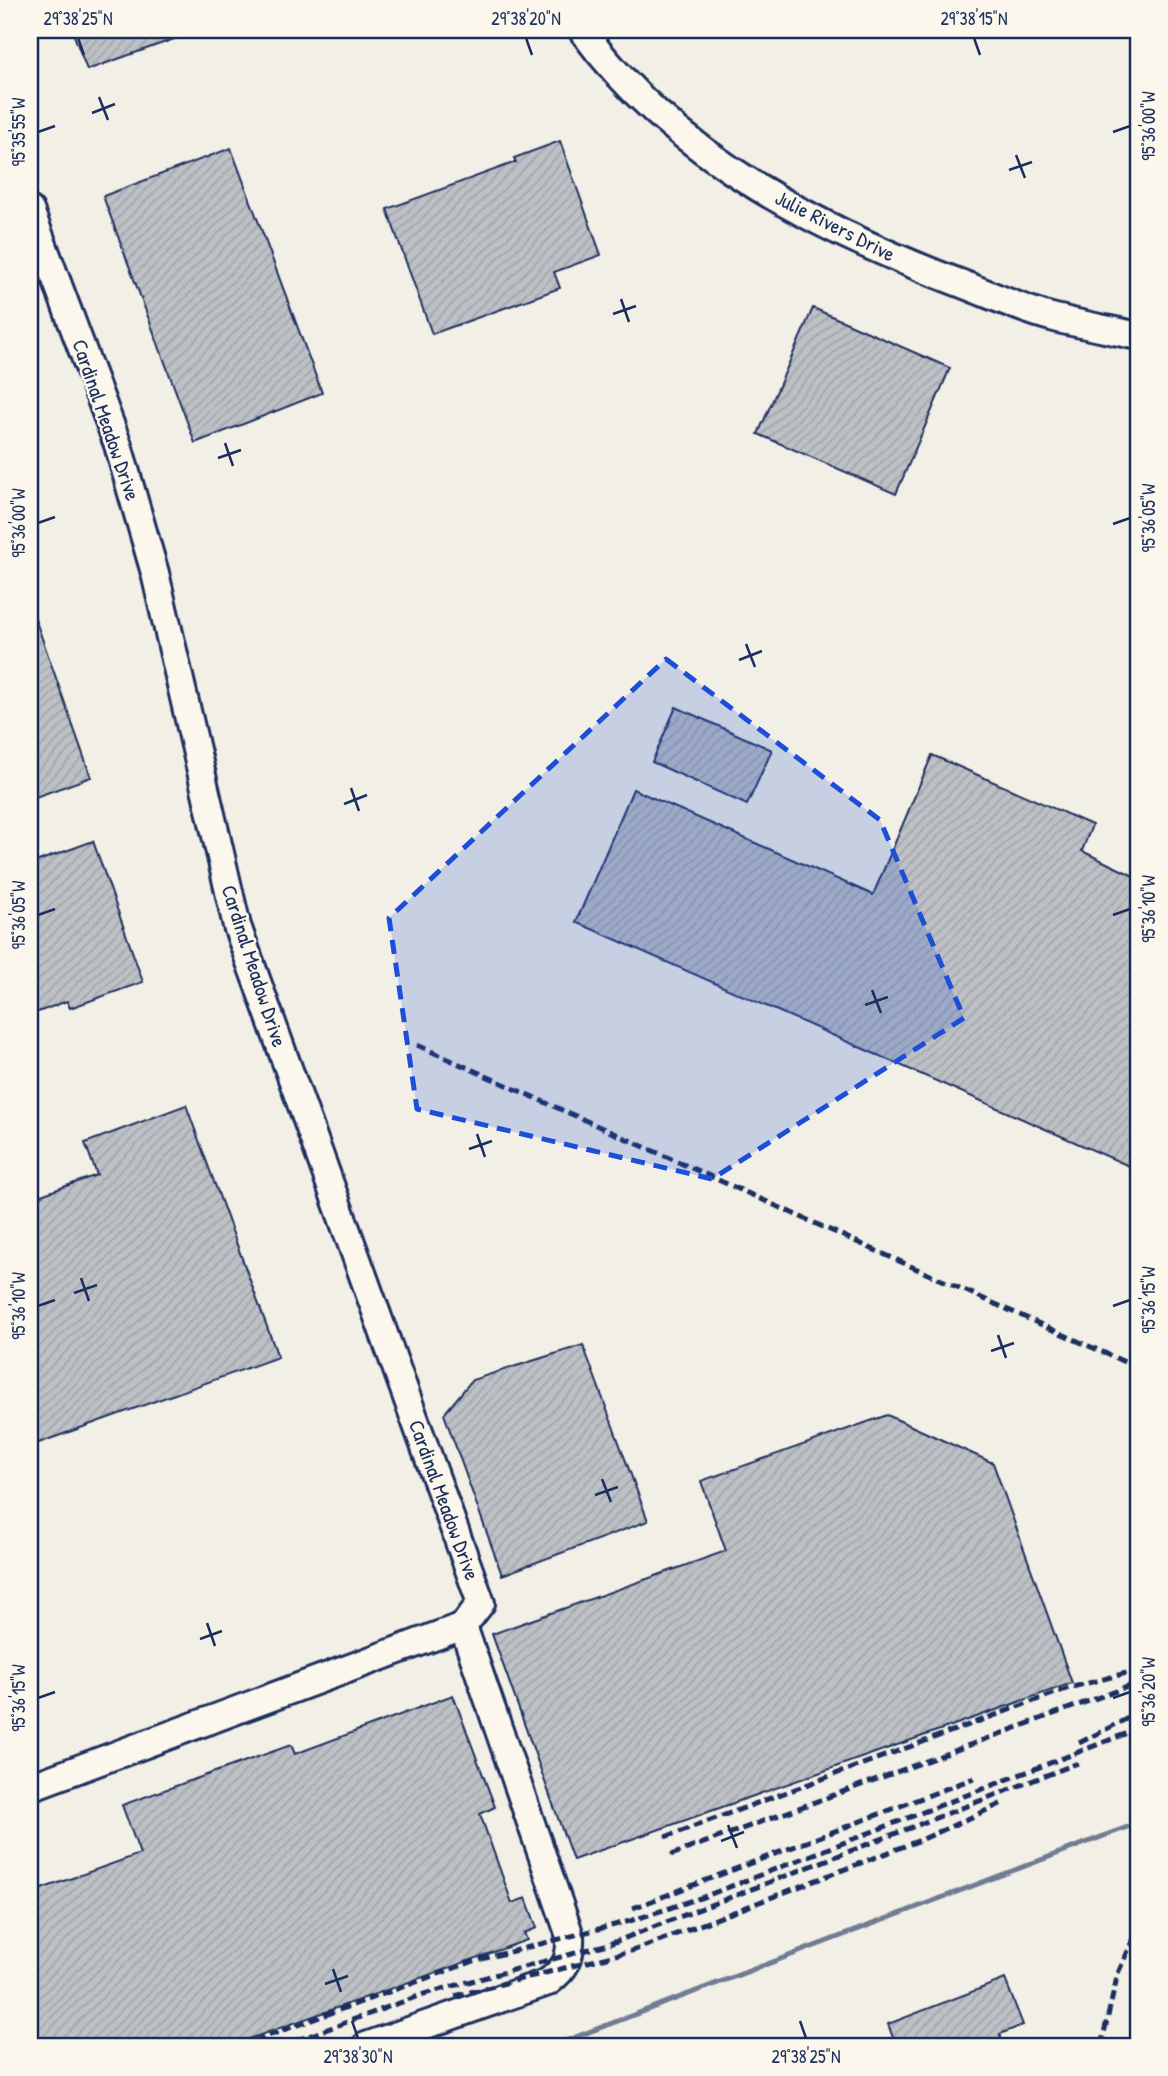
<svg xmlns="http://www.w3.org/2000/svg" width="1168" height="2076" font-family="'Patrick Hand',sans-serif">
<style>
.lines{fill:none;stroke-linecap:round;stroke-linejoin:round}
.stream{stroke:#707b93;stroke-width:5}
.building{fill:url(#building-hatch);stroke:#1b2f5e;stroke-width:2}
.minor-casing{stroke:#1b2f5e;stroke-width:32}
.minor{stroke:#fbf7ec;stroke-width:26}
.rail{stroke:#1b2f5e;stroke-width:5;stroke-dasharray:10 5;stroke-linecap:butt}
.marked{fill:#1d4ed8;fill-opacity:0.2;stroke:#1d4ed8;stroke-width:5;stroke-dasharray:14 9;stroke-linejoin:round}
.ticks{fill:none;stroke:#1b2f5e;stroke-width:2.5}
.labels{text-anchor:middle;stroke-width:5;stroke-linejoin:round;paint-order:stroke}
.street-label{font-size:21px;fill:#1b2f5e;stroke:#fbf7ec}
.neatline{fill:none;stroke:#1b2f5e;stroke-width:2.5}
.ticks-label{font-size:18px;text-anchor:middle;fill:#1b2f5e}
</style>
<defs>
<pattern id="building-hatch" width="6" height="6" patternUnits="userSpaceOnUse" patternTransform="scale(1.75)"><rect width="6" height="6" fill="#bdc0c4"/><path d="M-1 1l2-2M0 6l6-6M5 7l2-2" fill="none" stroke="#a2a5ab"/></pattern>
</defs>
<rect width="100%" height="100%" fill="#f2efe6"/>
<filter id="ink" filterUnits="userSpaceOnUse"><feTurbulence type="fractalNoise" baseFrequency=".0143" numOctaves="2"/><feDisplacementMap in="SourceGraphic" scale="14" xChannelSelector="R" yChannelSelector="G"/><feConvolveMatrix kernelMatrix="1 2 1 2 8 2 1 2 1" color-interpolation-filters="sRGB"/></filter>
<g filter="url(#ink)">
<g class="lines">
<!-- stream -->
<polyline class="stream" points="552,2046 1138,1823"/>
</g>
<!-- building -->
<g class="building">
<polygon points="72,30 194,30 194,32 87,70"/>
<polygon points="560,141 601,255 554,272 560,288 432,334 387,209 516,162 514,158"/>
<polygon points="231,148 322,393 195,443 103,196"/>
<polygon points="813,308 950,368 896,494 758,434"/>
<polygon points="32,610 91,777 30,799 30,611"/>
<polygon points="676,707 772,750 747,805 652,762"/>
<polygon points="932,755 1092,825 1082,851 1138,878 1138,1170 576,922 633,789 873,895"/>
<polygon points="93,841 143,982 70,1008 67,1001 30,1015 30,864"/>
<polygon points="186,1105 278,1357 30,1446 30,1199 97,1175 85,1143"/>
<polygon points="583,1345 648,1521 502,1575 444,1414 472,1380"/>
<polygon points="887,1415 993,1463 1072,1683 573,1860 492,1634 726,1551 701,1481"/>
<polygon points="453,1695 495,1807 480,1814 512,1903 526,1898 537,1928 524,1933 527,1940 229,2046 30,2046 30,1893 140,1854 122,1805 291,1745 295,1754"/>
<polygon points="1005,1979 1023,2025 1000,2034 1004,2046 896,2046 888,2024"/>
</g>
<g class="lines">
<defs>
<g id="minor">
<path d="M582 30C674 158 826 233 970 287 998 298 1026 311 1055 318 1083 325 1111 330 1138 336"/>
<polyline points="30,210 118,445 155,573 237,926 481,1603 463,1626 30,1787"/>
<path d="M366 2046 548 1982C566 1968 571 1959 570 1936L463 1626"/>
</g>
</defs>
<!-- minor casing -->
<use href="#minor" class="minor-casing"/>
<!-- minor -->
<use href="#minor" class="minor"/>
<!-- rail -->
<g class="rail">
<polyline points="417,1045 1138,1368"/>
<polyline points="1079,1743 1138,1713"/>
<polyline points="665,1837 1069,1688 1138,1670"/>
<polyline points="671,1855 1138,1683"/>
<polyline points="633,1908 974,1778"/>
<polyline points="455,1996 635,1950 923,1839 1005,1802"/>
<polyline points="240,2046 474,1961 630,1921 703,1897 1138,1729"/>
<polyline points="281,2046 424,1994 612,1943 1078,1763"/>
<polyline points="1101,2046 1118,1973 1138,1929"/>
</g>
</g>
</g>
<!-- marked area -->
<path class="marked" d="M666 659 880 820 964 1018 712 1179 417 1109 389 918Z"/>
<!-- ticks -->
<path class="ticks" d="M78 38 84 55M526 38 532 55M974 38 980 55M99 97 108 120M92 113 115 104M38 132 55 126M1113 132 1130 126M1016 155 1025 178M1009 170 1032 162M621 299 629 322M613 314 636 306M225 443 233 466M218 458 241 450M38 523 55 517M1113 524 1130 518M746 644 755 667M739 660 762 651M351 788 359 811M344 804 367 795M38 915 55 909M1113 915 1130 909M872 990 881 1013M865 1005 888 997M477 1134 485 1157M469 1149 492 1141M81 1278 89 1301M74 1293 97 1285M38 1306 55 1300M1113 1306 1130 1300M998 1335 1006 1358M991 1351 1014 1343M602 1479 611 1502M595 1495 618 1487M207 1623 215 1646M200 1639 222 1631M38 1698 55 1692M1113 1698 1130 1692M728 1825 737 1848M721 1841 744 1832M333 1969 341 1992M325 1984 348 1976M352 2021 358 2038M800 2021 806 2038"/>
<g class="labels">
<!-- street labels -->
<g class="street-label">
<text transform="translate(835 226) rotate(27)" y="7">Julie Rivers Drive</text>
<text transform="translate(106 420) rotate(71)" y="7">Cardinal Meadow Drive</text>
<text transform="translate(254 966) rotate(72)" y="7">Cardinal Meadow Drive</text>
<text transform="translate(444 1500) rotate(70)" y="7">Cardinal Meadow Drive</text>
</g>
</g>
<!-- margin -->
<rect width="1168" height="2076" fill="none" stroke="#fbf7ec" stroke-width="77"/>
<rect x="38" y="38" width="1092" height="2000" class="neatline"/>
<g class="ticks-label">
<text x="78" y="25">29°38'25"N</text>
<text x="526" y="25">29°38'20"N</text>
<text x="974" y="25">29°38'15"N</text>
<text transform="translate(1149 126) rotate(-90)" y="6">95°36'00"W</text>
<text transform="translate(19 132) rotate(-90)" y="6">95°35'55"W</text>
<text transform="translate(1149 518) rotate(-90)" y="6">95°36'05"W</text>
<text transform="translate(19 523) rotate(-90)" y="6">95°36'00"W</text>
<text transform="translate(1149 909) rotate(-90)" y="6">95°36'10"W</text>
<text transform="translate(19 915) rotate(-90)" y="6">95°36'05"W</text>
<text transform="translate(1149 1300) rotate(-90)" y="6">95°36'15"W</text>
<text transform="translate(19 1306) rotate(-90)" y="6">95°36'10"W</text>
<text transform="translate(1149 1692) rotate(-90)" y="6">95°36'20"W</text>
<text transform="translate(19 1698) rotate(-90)" y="6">95°36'15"W</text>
<text x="358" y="2063">29°38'30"N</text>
<text x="806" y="2063">29°38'25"N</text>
</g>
</svg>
